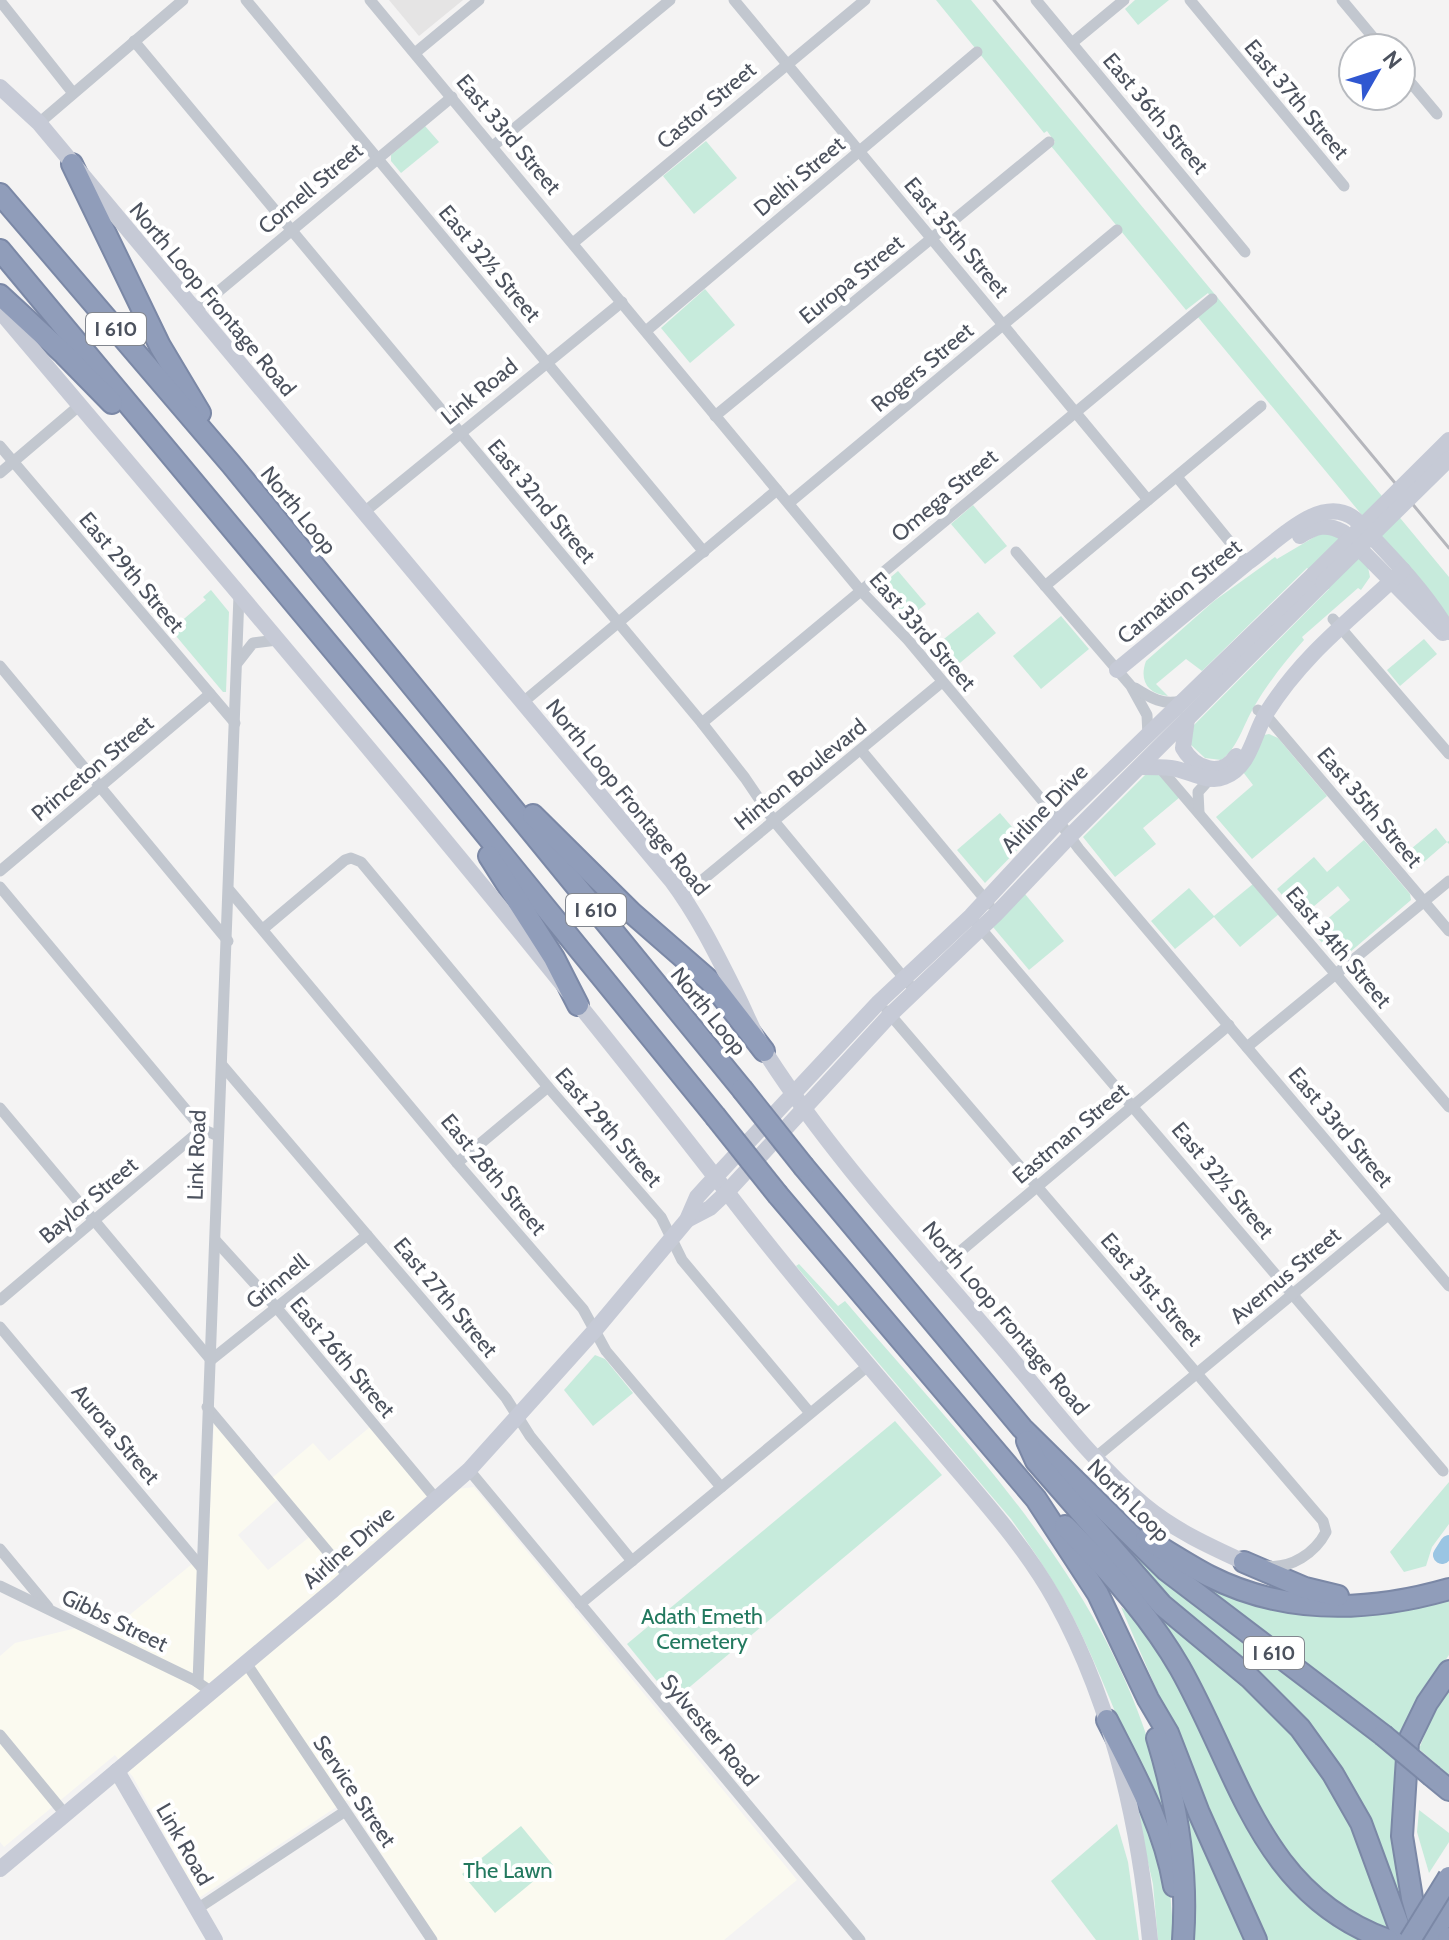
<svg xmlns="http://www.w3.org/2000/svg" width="1449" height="1940" font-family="Cabin,sans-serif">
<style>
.commercial{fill:#fbfaf0}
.education{fill:#e5e4e4}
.green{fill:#c7ebdc}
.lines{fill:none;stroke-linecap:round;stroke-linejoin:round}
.river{stroke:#9ac5e3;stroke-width:18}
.highway-casing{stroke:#7b88a6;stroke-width:24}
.street{stroke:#c2c7cf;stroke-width:11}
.secondary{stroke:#c6cad6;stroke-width:16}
.highway{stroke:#909dba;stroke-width:20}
.rail{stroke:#b5b6bc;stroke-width:3}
.highway-bridge-casing{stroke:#7b88a6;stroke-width:24;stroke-linecap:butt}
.secondary-bridge{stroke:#c6cad6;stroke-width:16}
.highway-bridge{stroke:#909dba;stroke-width:20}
.labels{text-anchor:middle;stroke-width:8;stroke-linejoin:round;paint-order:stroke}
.shield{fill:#fff;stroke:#82868e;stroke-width:2}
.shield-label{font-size:20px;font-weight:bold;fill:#4c525e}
.street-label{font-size:22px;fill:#4c525e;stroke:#fff}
.park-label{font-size:22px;fill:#23795f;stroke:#fff}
</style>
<rect width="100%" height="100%" fill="#f4f3f3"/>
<!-- commercial -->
<polygon class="commercial" points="214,1423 278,1499 238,1535 268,1570 317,1531 272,1478 313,1443 329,1461 370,1427 424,1493 474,1487 797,1880 724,1940 437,1940 347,1800 199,1898 133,1777 115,1755 4,1847 0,1842 0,1656 15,1643 76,1628 100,1639 208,1551"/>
<!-- education -->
<polygon class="education" points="389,0 463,0 419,36"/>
<!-- green -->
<g class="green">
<polygon points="936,0 971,0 1449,577 1449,620 1197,316 1214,302 1208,293 1186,310 1051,146 1055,142 1047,131 1044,133"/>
<polygon points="1135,0 1169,0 1138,25 1125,9"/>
<polygon points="425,126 439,142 401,173 391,161 391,155"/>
<polygon points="706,141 737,178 694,214 663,176"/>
<polygon points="705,289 735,325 690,363 661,328"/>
<polygon points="973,505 1007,546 985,564 951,524"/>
<path d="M1315 532 1336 533 1368 567 1370 577 1361 590 1358 588 1302 637 1304 640C1285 661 1268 683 1254 707 1243 725 1238 748 1221 760L1205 758 1190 744V729L1329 589 1307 568 1202 671 1186 659 1156 684 1168 696C1147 694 1139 680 1146 661L1214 601 1275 557 1277 559 1316 536Z"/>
<polygon points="898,571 926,604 906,620 878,588"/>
<polygon points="211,590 229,612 226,692 223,692 171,630 206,600 203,597"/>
<polygon points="978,612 996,633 949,672 930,650"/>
<polygon points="1061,616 1089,649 1041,689 1013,656"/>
<polygon points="1424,639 1437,654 1400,686 1387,670"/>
<polygon points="1269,734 1278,738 1327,796 1252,859 1216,817 1253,785 1243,772 1264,735"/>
<polygon points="1147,773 1163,776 1180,797 1143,828 1156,844 1115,877 1083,837"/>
<polygon points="1000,813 1025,842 985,883 957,850"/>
<polygon points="1436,828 1447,842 1449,841 1449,844 1447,842 1411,873 1399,859"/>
<polygon points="1364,840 1410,894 1411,900 1343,958 1338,959 1312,932 1350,900 1338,886 1301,917 1277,889 1314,857 1327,872"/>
<polygon points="1253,884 1279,914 1240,947 1214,917 1175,949 1151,921 1189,888 1214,916"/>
<polygon points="1025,894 1064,941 1029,970 993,927"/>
<path d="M799 1264 838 1306 845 1301C960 1436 1092 1567 1148 1740 1158 1771 1163 1803 1170 1835 1133 1765 1109 1688 1073 1617 1055 1582 1034 1551 1011 1519L796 1266Z"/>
<polygon points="595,1355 605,1359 633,1393 593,1426 564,1390"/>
<polygon points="895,1421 942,1475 673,1701 627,1644"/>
<polygon points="1449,1482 1449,1524 1432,1547 1426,1566 1404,1572 1390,1552"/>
<polygon points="1132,1550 1400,1758 1393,1827 1410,1915 1405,1924 1389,1867 1360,1800 1198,1624 1157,1587 1129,1552"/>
<polygon points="1171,1563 1254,1599 1449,1595 1449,1655 1437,1672 1406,1739"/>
<path d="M1121 1607C1139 1618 1150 1638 1163 1657 1178 1678 1187 1700 1198 1722 1243 1816 1265 1892 1366 1940H1264Z"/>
<polygon points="1156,1612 1251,1688 1306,1747 1357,1832 1391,1933 1330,1901 1287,1859 1250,1790 1211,1705"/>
<polygon points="1449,1684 1449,1775 1419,1749 1433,1714"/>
<polygon points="1129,1780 1169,1879 1174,1940 1158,1940 1153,1884"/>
<polygon points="1183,1795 1245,1940 1191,1940 1179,1796"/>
<polygon points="1419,1810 1449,1833 1449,1842 1429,1873 1417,1832"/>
<polygon points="1117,1824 1128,1862 1139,1940 1096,1940 1051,1881"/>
<polygon points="521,1826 553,1865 495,1913 462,1874"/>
</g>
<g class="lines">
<!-- river -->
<polyline class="river" points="1442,1555 1449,1544"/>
<defs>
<g id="highway">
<polyline points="72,164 160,346 200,413"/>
<polyline points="0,194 231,464 742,1089"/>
<polyline points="0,250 435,772 715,1116"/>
<polyline points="0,295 64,354 112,403"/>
<polyline points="533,815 632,913 710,981 764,1051"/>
<polyline points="489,856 554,958 578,1005"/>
<polyline points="804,1167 1022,1428 1166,1570 1383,1735"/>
<polyline points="778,1195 1036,1499 1098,1594 1148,1699 1168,1733 1199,1813 1256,1940"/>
<polyline points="1027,1441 1036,1461 1162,1605 1250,1678 1300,1728 1333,1774 1361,1823 1404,1940"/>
<path d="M1065 1526C1107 1568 1150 1616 1180 1668 1240 1774 1260 1894 1388 1940"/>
<path d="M1146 1539C1167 1551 1188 1565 1209 1576 1286 1615 1369 1612 1449 1589"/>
<polyline points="1244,1562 1305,1588 1338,1596"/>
<path d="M1107 1720C1134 1773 1164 1826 1174 1886"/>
<path d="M1157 1738C1177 1803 1188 1872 1183 1940"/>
<polyline points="1432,1776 1449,1790"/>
<polyline points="1424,1940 1412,1898 1402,1836 1408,1742 1427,1703 1449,1671"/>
<polyline points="1429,1940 1449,1908"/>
<polyline points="1448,1940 1449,1938"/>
</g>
</defs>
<!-- highway casing -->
<use href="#highway" class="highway-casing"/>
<!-- street -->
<g class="street">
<polyline points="246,0 704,552"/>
<polyline points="370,0 861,591 908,640 1052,812 1079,849 1449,1286"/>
<polyline points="734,0 1148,500"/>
<polyline points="1036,0 1245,252"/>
<polyline points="1190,0 1344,186"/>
<polyline points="1342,0 1382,48"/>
<polyline points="0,1 73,93"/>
<polyline points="134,41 702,723 745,778 774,821 909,984"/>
<polyline points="1072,43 1124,0"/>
<polyline points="415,53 479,0"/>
<polyline points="1401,71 1437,114"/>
<polyline points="39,123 183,0"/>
<polyline points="493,146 670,0"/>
<polyline points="573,243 865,0"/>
<polyline points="195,311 452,97"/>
<polyline points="646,331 977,52"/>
<polyline points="715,416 1049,142"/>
<polyline points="0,446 235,723"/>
<polyline points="0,473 80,405"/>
<polyline points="1177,477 1247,563"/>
<polyline points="789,503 1117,230"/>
<polyline points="363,513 622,302"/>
<polyline points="1016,552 1131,686 1147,715 1148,736"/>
<polyline points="1045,586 1261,406"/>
<polyline points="1333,619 1449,754"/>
<polyline points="238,662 253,643 277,640"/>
<polyline points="0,666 228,941"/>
<path d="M1135 688C1149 697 1165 707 1182 700"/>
<polyline points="522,703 777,490"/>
<polyline points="1258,710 1265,714 1449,931"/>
<polyline points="702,723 1212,299"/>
<polyline points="861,750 989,904"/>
<polyline points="1160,768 1449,1107"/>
<polyline points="1199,813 1198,792 1207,782 1215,780"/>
<polyline points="0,871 210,694"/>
<polyline points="0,887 202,1129 218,1136"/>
<polyline points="230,891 457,1163 583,1309 606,1351 721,1487"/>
<polyline points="683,896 942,682"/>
<polyline points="976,923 1443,1471"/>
<polyline points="263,929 345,860 351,858 361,862 548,1087 661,1217 682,1260 810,1413"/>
<path d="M887 1011 1323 1521 1326 1532C1315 1553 1291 1569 1267 1566"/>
<polyline points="1247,1047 1449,881"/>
<polyline points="222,1065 506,1398 530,1436 632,1561"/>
<polyline points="0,1108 211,1360 367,1235"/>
<polyline points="457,1163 548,1087"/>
<polyline points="216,1241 276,1307 437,1500"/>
<polyline points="937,1271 1229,1025"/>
<polyline points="0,1300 202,1129"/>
<polyline points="0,1327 201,1567"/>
<polyline points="207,1407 349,1577"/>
<polyline points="1096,1457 1388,1215"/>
<polyline points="469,1470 860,1940"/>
<polyline points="0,1549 48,1607"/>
<polyline points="0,1586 194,1680 212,1692"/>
<polyline points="580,1604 869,1365"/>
<polyline points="246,1663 432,1940"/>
<polyline points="198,1682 239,595"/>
<polyline points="0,1735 65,1814"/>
<polyline points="197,1909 344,1812"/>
</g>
<!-- secondary -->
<g class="secondary">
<path d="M0 87 39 123 671 880C698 916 717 955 737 995 747 1015 755 1037 767 1055 832 1156 916 1246 994 1338 1042 1393 1089 1459 1144 1505 1174 1530 1209 1546 1244 1562"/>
<path d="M0 311C249 606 501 899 737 1205 801 1288 870 1367 938 1447 979 1496 1023 1543 1055 1600 1112 1703 1139 1824 1150 1940"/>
<path d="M1300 536C1316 526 1326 523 1343 532L1443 633"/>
<path d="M1117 670 1247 563C1275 544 1320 492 1355 519 1389 555 1424 589 1449 632"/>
<path d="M1187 719 1183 748C1194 768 1221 779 1236 756"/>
<path d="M1140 767C1150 767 1161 767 1171 768 1188 770 1208 784 1224 777 1251 767 1253 734 1267 712 1305 652 1353 618 1403 570"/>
<polyline points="687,1220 710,1208 727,1192 890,1015 996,914 1071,835 1323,583"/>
<polyline points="117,1771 215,1940"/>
<polyline points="0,1869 333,1590 469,1470 595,1330 687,1220 697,1197 707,1186 879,1002 971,916 1059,821 1314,574"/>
</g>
<!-- highway -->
<use href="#highway" class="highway"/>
<!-- rail -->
<polyline class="rail" points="994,0 1449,548"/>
<defs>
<g id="highway-bridge">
<polyline points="742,1089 804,1167"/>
<polyline points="715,1116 778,1195"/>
<polyline points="1383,1735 1432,1776"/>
<polyline points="1410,1940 1449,1877"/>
</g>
</defs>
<!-- highway-bridge casing -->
<use href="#highway-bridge" class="highway-bridge-casing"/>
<!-- secondary-bridge -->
<g class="secondary-bridge">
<polyline points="1314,574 1449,440"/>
<polyline points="1323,583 1449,459"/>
</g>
<!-- highway-bridge -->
<use href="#highway-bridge" class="highway-bridge"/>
</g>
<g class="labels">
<!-- shield labels -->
<g class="shield">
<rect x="86" y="313" width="60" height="32" rx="6"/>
<rect x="566" y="894" width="60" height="32" rx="6"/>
<rect x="1244" y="1637" width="60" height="32" rx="6"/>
</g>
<g class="shield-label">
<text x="116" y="336">I 610</text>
<text x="596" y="917">I 610</text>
<text x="1274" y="1660">I 610</text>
</g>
<!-- street labels -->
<g class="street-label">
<text transform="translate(1297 99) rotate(50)" y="8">East 37th Street</text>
<text transform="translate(706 105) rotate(-40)" y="8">Castor Street</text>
<text transform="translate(1156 113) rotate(50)" y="8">East 36th Street</text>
<text transform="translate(509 134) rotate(50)" y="8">East 33rd Street</text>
<text transform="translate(799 176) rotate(-40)" y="8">Delhi Street</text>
<text transform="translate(310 188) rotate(-40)" y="8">Cornell Street</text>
<text transform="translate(957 237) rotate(50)" y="8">East 35th Street</text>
<text transform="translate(490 263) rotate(50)" y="8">East 32½ Street</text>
<text transform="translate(851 279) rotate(-39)" y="8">Europa Street</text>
<text transform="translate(213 299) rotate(50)" y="8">North Loop Frontage Road</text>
<text transform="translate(922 367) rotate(-40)" y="8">Rogers Street</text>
<text transform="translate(479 391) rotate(-39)" y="8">Link Road</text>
<text transform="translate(944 495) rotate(-40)" y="8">Omega Street</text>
<text transform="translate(542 501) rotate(50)" y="8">East 32nd Street</text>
<text transform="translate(299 510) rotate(51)" y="8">North Loop</text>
<text transform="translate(132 572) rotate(50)" y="8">East 29th Street</text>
<text transform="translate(1179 591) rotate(-39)" y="8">Carnation Street</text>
<text transform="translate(923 631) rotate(49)" y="8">East 33rd Street</text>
<text transform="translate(92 768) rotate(-40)" y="8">Princeton Street</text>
<text transform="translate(800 774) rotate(-39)" y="8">Hinton Boulevard</text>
<text transform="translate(628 797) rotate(51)" y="8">North Loop Frontage Road</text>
<text transform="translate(1370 807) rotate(50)" y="8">East 35th Street</text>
<text transform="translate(1044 808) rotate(-46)" y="8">Airline Drive</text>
<text transform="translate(1339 947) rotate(50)" y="8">East 34th Street</text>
<text transform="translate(709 1011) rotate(51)" y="8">North Loop</text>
<text transform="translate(609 1127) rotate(49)" y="8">East 29th Street</text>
<text transform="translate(1341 1127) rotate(50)" y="8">East 33rd Street</text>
<text transform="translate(1070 1133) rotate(-40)" y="8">Eastman Street</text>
<text transform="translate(196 1155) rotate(-88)" y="8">Link Road</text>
<text transform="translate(494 1174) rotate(50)" y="8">East 28th Street</text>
<text transform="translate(1223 1180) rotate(50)" y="8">East 32½ Street</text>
<text transform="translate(88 1200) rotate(-40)" y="8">Baylor Street</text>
<text transform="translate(1285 1275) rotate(-40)" y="8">Avernus Street</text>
<text transform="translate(277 1281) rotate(-39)" y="8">Grinnell</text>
<text transform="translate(1152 1289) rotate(49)" y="8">East 31st Street</text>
<text transform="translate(446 1297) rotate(50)" y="8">East 27th Street</text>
<text transform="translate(1006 1318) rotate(50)" y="8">North Loop Frontage Road</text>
<text transform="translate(343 1357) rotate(50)" y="8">East 26th Street</text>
<text transform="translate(116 1434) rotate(50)" y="8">Aurora Street</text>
<text transform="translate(1129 1500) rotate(45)" y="8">North Loop</text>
<text transform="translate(348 1547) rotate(-41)" y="8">Airline Drive</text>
<text transform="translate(115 1620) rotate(26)" y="8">Gibbs Street</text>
<text transform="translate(710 1730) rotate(50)" y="8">Sylvester Road</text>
<text transform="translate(355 1791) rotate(56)" y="8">Service Street</text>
<text transform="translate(185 1844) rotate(60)" y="8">Link Road</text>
</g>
<!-- park labels -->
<g class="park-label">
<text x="702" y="1624">Adath Emeth<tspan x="702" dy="25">Cemetery</tspan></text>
<text x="508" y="1878">The Lawn</text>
</g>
</g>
<!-- north arrow -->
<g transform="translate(1377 72) rotate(51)"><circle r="38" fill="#ffffff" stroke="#b7babf" stroke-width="2"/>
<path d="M0-6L14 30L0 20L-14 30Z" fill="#3057d1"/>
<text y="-12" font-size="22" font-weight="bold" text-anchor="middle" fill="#4c525e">N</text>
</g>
</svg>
